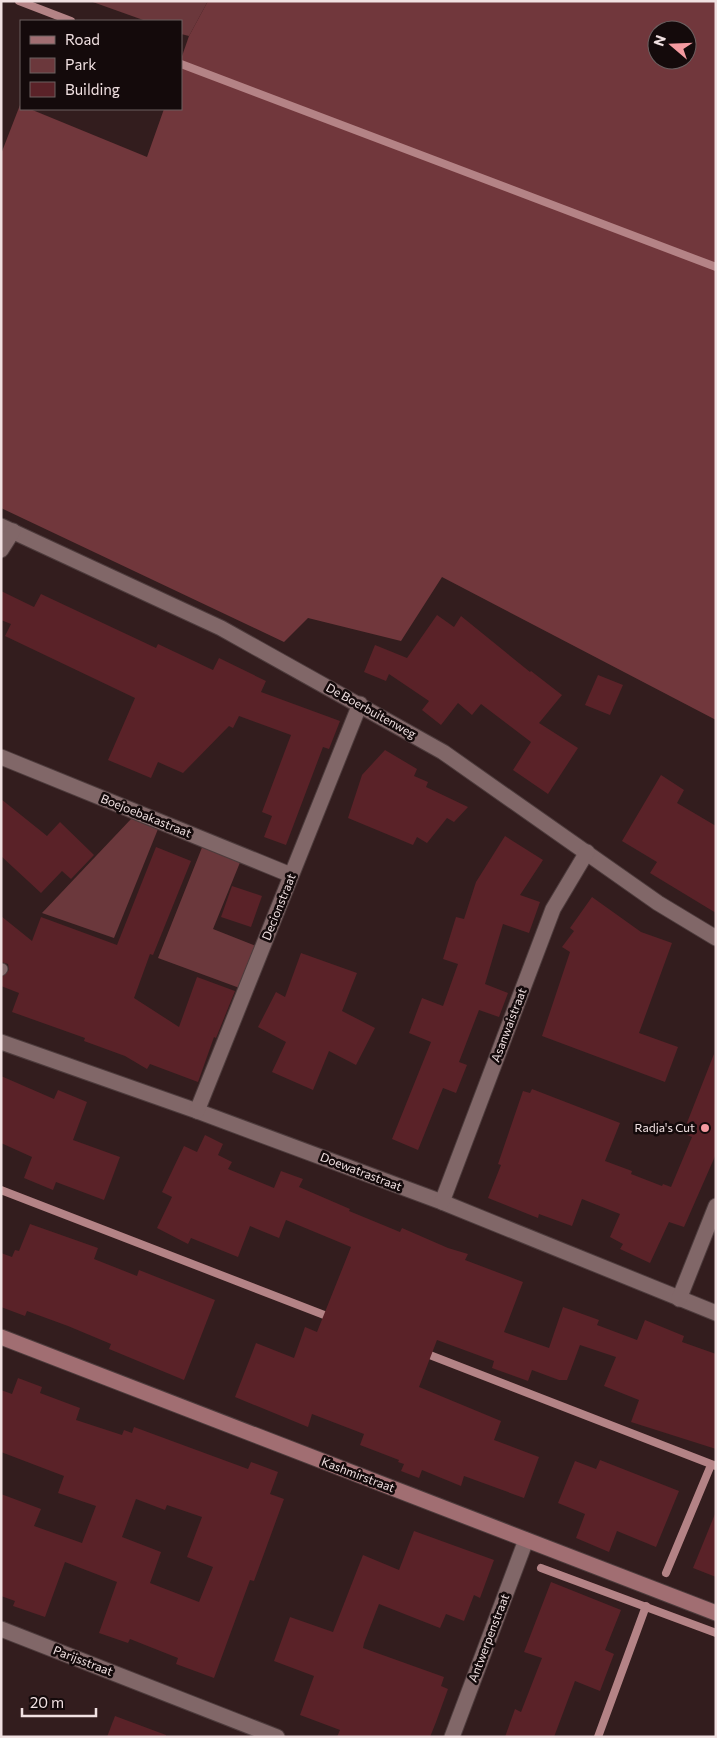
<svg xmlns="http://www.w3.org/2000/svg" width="717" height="1738" font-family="Commissioner,sans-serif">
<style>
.green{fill:#6b383c}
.forest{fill:#71373c;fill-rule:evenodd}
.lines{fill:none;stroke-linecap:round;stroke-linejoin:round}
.stream{stroke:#b48386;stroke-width:8}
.building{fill:#5a2228;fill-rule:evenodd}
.lane-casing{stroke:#4d3b3c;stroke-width:13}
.street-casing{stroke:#4d3b3c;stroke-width:17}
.secondary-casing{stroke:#4d3b3c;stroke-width:17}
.lane{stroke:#816768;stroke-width:11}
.street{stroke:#816768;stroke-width:15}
.secondary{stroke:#a16e72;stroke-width:15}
.poi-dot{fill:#f49aa0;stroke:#140a0b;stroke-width:2}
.labels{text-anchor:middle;stroke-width:5;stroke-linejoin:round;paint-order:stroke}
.street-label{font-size:12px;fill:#f1e1e2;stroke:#140a0b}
.poi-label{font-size:12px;fill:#f1e1e2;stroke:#140a0b;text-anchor:end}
</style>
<rect width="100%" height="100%" fill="#331d1e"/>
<!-- green -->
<g class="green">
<polygon points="90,1 208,1 189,36 181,34 181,21 146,21"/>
<polygon points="132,818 158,829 114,938 42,913"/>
<polygon points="203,845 241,860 213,929 261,948 245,990 158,958"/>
</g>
<!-- forest -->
<path class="forest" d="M208 1H716V720L442 577 401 641 308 618 284 642 1 508V154L20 105 21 109H30L147 157 164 109H181V59L189 36ZM657 30H687V60H657Z"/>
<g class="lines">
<!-- stream -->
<g class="stream">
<polyline points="19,1 71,21"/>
<polyline points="181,64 716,267"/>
<polyline points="1,1190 332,1318"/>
<polyline points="422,1352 716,1466"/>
<polyline points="541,1568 716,1633"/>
<polyline points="666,1573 711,1465"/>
<polyline points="598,1737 646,1606"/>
</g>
</g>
<!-- building -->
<g class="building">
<polygon points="1,591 34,607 41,594 156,648 158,644 213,670 219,658 266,681 261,692 340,721 329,749 323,747 286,845 264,837 272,816 262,812 291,735 239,716 233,728 229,726 183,773 158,762 151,778 108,760 135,698 5,636 11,624 1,620"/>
<polygon points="437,615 454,627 461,616 530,672 531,671 562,695 539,723 578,748 548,794 513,770 531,742 481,704 472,715 458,703 441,725 422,710 429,701 389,674 386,681 364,672 375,645 407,658"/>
<polygon points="598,675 623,685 610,715 585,705"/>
<polygon points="385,750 417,769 414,776 428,782 426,787 468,807 454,822 447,818 427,843 417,837 413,845 348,818 362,775"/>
<polygon points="661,775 684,790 677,803 716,826 716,913 650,873 657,862 622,841"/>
<polygon points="1,799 47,836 60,822 94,855 71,879 62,871 41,893 1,856"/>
<polygon points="505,836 543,860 520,895 540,902 529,933 503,924 485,984 508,993 499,1017 479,1010 459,1062 467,1065 456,1093 443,1088 418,1150 392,1139 431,1042 409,1033 422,998 443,1006 458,964 443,959 456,917 464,919 476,882"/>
<polygon points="156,847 191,861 153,955 150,954 134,998 179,1027 197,977 235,991 216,1038 214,1037 198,1082 150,1064 147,1069 125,1056 84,1041 85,1038 12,1012 19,993 1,986 1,977 9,970 8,964 1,962 1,916 32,941 41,917 117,945"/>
<polygon points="232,886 262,896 251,927 221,917"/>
<polygon points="592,897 641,932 672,943 639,1033 678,1047 665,1082 542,1036 570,952 562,947 574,931 570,928"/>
<polygon points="301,953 357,973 342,1011 375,1028 356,1065 329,1051 313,1090 272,1072 286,1042 258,1027 276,992 285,997"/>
<polygon points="714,1054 716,1154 684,1227 669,1222 650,1263 620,1249 623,1244 610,1237 620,1214 582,1199 572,1226 539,1214 538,1218 488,1198 501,1165 498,1164 523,1091 530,1093 532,1089 620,1123 605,1161 632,1171 631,1174 662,1186 663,1184 671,1187 692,1137 683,1133"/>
<polygon points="1,1076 54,1099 58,1090 87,1102 73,1140 120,1157 104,1200 56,1182 53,1190 24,1178 32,1157 1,1143"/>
<polygon points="205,1135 223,1144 218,1155 232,1162 228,1169 274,1188 281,1171 303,1179 299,1187 350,1209 349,1211 400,1232 402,1228 448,1248 468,1254 465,1260 523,1282 504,1332 549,1348 563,1307 599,1320 597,1325 637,1340 645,1320 684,1336 682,1342 716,1354 716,1449 631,1422 639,1400 604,1386 616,1357 580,1345 567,1380 559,1380 532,1370 528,1381 492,1368 494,1361 437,1340 419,1387 501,1421 494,1440 539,1457 524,1498 464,1476 461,1486 422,1470 419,1478 401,1471 404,1464 398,1462 399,1460 360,1445 364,1434 312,1414 308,1427 235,1397 256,1343 294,1358 305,1327 317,1332 351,1247 286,1220 279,1238 250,1226 238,1257 191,1238 188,1244 157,1228 172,1197 162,1192 184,1146 197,1152"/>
<polygon points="30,1224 98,1248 94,1259 137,1276 139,1270 215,1300 184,1380 109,1349 111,1344 68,1326 27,1311 25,1316 1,1307 1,1253 12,1257 15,1250 19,1251"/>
<path d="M18 1378 42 1387 40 1393 80 1408 76 1420 122 1435 124 1430 132 1433 134 1427 248 1469 251 1462 278 1472 270 1494 284 1499 254 1581 250 1580 214 1678 176 1664 178 1658 130 1639 128 1643 99 1633 117 1582 65 1562 45 1617 13 1606 15 1601 1 1596V1494L41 1509 34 1526 82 1543 96 1506 58 1493 64 1476 1 1452V1390L12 1394ZM136 1499 165 1510 167 1505 202 1517 187 1557 213 1567 199 1602 150 1583 161 1552 122 1537Z"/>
<polygon points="600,1460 679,1491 656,1547 617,1531 609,1552 576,1538 585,1514 558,1503 575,1461 596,1469"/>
<polygon points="715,1514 716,1514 716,1577 693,1568"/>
<polygon points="414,1531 494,1560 480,1598 474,1595 464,1621 446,1614 440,1628 379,1604 364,1643 363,1648 444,1677 441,1686 448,1689 436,1722 430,1737 337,1737 340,1730 300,1715 314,1676 274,1661 290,1617 333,1632 363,1555 399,1570"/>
<polygon points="551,1582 621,1610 605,1650 614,1654 600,1691 575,1681 554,1737 505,1737 515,1709 521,1712 542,1658 524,1652"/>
<polygon points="115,1716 166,1735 166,1737 107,1737"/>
</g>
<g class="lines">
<defs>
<polyline id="lane" points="1,970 2,969"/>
<g id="street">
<polyline points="1,526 221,628 443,752 658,903 716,938"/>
<polyline points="1,550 13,531"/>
<polyline points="1,757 291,875"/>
<polyline points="1,1042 197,1111 442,1202 716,1313"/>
<polyline points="197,1111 360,704"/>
<polyline points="442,1202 553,909 587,852"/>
<polyline points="679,1299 716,1206"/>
<polyline points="1,1629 277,1737"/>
<polyline points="452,1737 526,1540"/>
</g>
<polyline id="secondary" points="1,1337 716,1613"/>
</defs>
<!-- lane casing -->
<use href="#lane" class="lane-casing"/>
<!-- street casing -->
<use href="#street" class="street-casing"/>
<!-- secondary casing -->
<use href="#secondary" class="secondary-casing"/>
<!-- lane -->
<use href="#lane" class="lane"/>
<!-- street -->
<use href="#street" class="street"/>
<!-- secondary -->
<use href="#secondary" class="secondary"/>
</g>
<!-- markers -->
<circle class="poi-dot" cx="705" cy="1128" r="5"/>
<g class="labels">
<!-- street labels -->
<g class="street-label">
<text transform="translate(371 711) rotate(29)" y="4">De Boerbuitenweg</text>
<text transform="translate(146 816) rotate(22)" y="4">Boejoebakastraat</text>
<text transform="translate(279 907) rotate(-68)" y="4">Decionstraat</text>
<text transform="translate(509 1025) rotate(-69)" y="4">Asanwaistraat</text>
<text transform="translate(361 1172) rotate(21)" y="4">Doewatrastraat</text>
<text transform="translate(358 1475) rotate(21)" y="4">Kashmirstraat</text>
<text transform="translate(489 1638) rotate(-69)" y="4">Antwerpenstraat</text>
<text transform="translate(83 1661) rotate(21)" y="4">Parijsstraat</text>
</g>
<!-- poi labels -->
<g class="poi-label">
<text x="695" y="1132">Radja's Cut</text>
</g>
</g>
<!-- border -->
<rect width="717" height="1738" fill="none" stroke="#f1e1e2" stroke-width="5"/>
<!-- legend -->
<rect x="20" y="20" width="162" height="90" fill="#140a0b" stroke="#6c6061"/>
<rect x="30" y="36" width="25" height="8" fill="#a16e72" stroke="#6c6061"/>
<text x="65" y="45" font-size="15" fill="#f1e1e2">Road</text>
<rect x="30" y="58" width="25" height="15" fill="#6b383c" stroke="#6c6061"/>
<text x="65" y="70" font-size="15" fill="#f1e1e2">Park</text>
<rect x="30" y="82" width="25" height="15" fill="#5a2228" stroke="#6c6061"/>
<text x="65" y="95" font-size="15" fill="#f1e1e2">Building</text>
<!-- north arrow -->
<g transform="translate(672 45) rotate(289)"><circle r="24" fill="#140a0b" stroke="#6c6061"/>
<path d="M0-4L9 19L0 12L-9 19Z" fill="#f49aa0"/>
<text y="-8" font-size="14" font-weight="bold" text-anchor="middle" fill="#f1e1e2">N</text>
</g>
<!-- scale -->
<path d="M22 1708v8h74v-8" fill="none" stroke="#f1e1e2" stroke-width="2.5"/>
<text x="30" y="1708" font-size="15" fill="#f1e1e2" stroke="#140a0b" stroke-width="4" paint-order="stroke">20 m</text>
</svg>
